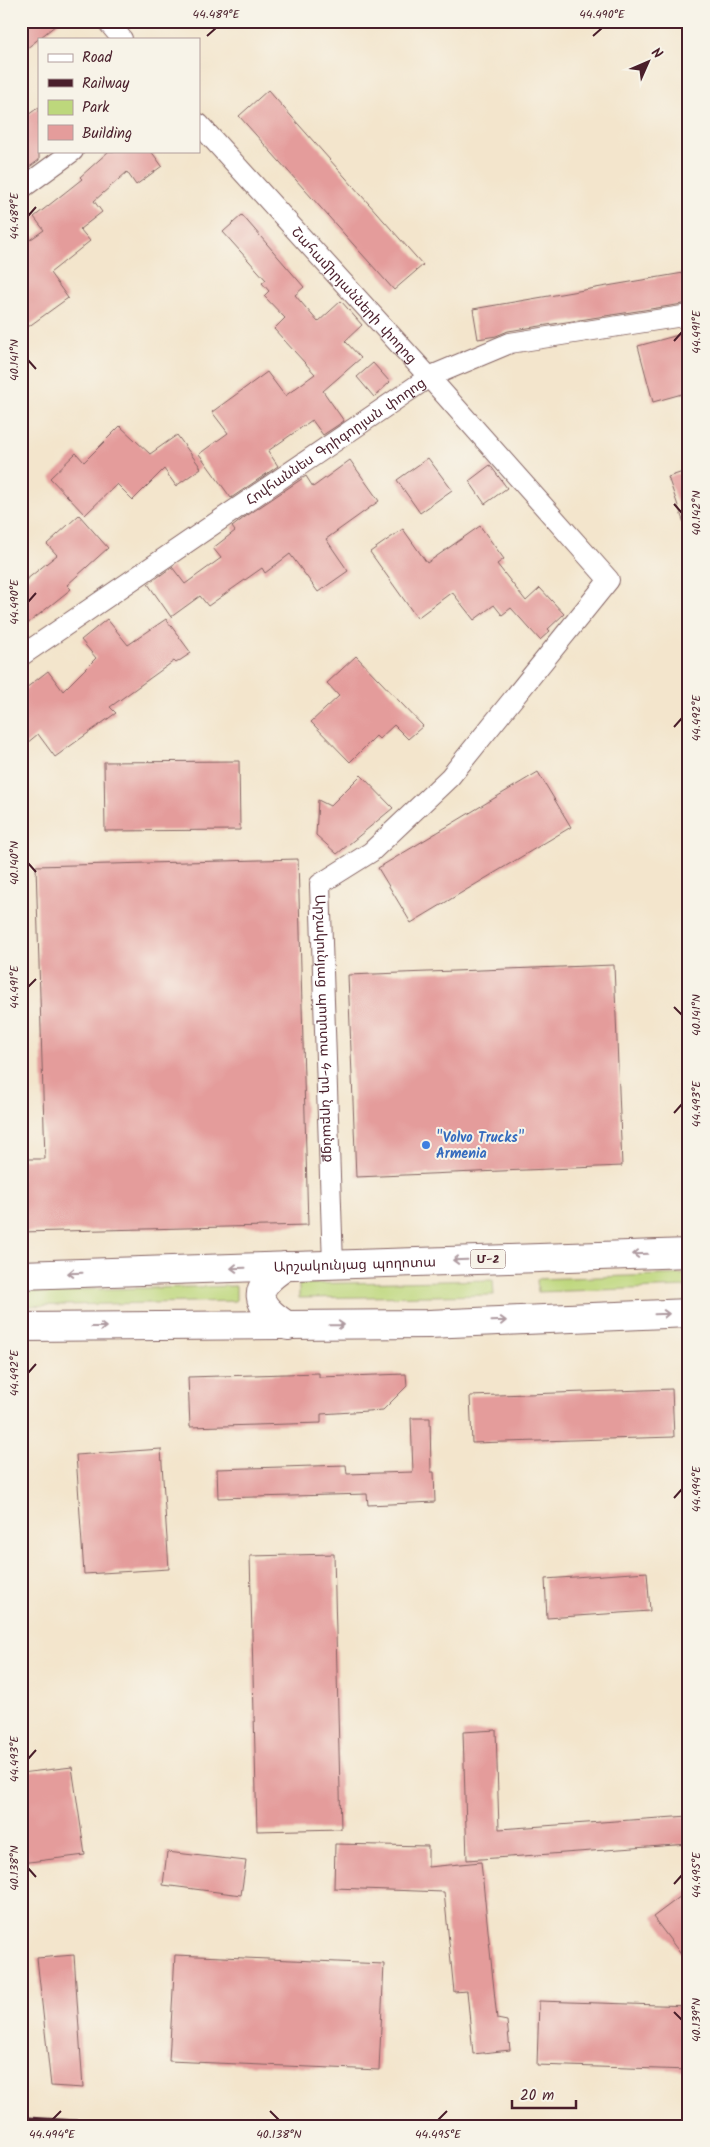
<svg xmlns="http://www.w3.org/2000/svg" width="710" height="2147" font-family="Kalam,'Noto Sans Armenian',sans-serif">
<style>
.green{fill:#bdd77c;stroke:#847b54}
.building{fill:#e49c9b}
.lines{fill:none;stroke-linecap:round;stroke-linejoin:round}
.minor-casing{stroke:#856463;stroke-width:22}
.primary-casing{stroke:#856463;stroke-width:30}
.minor{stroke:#fff;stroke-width:20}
.primary{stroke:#fff;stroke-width:28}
.rail{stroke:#4a1f2b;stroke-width:4}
.oneway{stroke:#ae9aa0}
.ticks{fill:none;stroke:#4a1f2b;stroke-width:2}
.shop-dot{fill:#3f7fe0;stroke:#f7f3e8;stroke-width:2}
.labels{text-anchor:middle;stroke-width:4;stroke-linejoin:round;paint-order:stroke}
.shield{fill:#f7f3e8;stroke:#7e5f64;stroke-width:1}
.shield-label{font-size:12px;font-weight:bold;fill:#4a1f2b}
.street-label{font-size:14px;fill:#4a1f2b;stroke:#f7f3e8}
.shop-label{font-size:14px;font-weight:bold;fill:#366cbe;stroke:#f7f3e8;text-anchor:start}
.neatline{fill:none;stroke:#4a1f2b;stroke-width:2}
.ticks-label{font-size:12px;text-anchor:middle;fill:#4a1f2b}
</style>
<rect width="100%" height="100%" fill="#f7f3e8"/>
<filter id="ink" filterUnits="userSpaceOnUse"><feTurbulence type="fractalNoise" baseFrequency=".02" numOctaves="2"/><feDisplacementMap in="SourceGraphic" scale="10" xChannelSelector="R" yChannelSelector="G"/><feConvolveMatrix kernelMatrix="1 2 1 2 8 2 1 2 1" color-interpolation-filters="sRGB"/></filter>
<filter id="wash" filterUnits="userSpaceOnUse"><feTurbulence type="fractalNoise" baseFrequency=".0096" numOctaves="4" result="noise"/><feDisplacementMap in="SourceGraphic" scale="20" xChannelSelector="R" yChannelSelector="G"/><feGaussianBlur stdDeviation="1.12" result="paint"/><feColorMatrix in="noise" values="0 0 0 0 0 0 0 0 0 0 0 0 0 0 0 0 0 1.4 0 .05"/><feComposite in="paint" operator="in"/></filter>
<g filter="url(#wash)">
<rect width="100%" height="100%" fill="#f3e5cc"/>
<!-- green -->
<g class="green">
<polygon points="689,1274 689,1287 538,1292 537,1279"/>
<polygon points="493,1280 494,1295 299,1298 299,1284"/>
<polygon points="236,1286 236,1301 21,1306 21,1291"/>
</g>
<g id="blocks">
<!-- building -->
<g class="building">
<polygon points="21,21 61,21 21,53"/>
<polygon points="268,90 423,265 394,290 239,116"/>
<polygon points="39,107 39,160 21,173 21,120"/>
<polygon points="109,151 151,151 162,166 136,185 127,172 94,201 102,212 80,229 90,241 50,273 68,298 21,332 21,246 44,230 34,217 82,179 80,177"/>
<polygon points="242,215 304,287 295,295 318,322 341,301 362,325 345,341 361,358 323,391 344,421 323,435 312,420 268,451 278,466 231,498 199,454 228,433 212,412 267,372 285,396 315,374 274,329 285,318 264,296 269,291 262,283 266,280 223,232"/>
<polygon points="689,272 689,303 508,331 496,336 478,339 473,309"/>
<polygon points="682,334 689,360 689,392 653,402 638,346"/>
<polygon points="373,363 390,382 374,397 357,377"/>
<polygon points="120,426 150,454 177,435 201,468 176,486 164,469 133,500 117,484 85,515 50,478 76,453 84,462"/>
<polygon points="428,458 452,490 420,513 397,480"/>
<polygon points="350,460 379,501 326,539 348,571 318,592 290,554 265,573 262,568 208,606 200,596 171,617 148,584 172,567 185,584 221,558 213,548 235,531 232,527 245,517 306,476 313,487"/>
<polygon points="490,465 507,488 485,504 469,481"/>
<polygon points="689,470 689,529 686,529 668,477"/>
<polygon points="79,515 108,548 67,585 71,589 21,629 21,584 57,555 47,544"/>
<polygon points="480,526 504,559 497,564 526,601 540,588 564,614 548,629 550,631 540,640 511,608 502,615 494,605 474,620 452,592 417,618 370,552 403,529 427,563"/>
<polygon points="107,619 128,645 166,619 191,653 176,663 174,661 110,707 116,713 55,757 38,734 21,748 21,692 48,671 63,691 96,658 81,640"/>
<polygon points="356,656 423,726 408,739 394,725 379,739 376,736 350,762 311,722 339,696 327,683"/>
<polygon points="239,761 240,830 105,831 104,762"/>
<polygon points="538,772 571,827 411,923 378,868"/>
<polygon points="361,775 393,808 337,854 316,835 318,800 330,806"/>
<polygon points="298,859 308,1225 21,1232 21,1159 45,1159 36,866"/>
<polygon points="614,965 622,1166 356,1177 348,975"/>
<polygon points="319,1373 319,1377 406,1374 407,1386 383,1410 321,1414 321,1423 190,1427 188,1377"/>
<polygon points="672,1389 674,1437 472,1443 470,1396"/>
<polygon points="411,1418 430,1418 431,1472 434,1472 435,1502 368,1505 367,1494 218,1498 217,1469 346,1465 347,1474 413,1472"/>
<polygon points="161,1449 169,1569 84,1574 76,1455"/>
<polygon points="334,1554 341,1829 257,1831 250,1556"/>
<polygon points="647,1572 650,1611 547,1618 545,1579"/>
<polygon points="496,1730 499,1829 689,1816 689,1844 467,1860 463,1732"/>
<polygon points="72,1767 85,1855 21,1863 21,1773"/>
<polygon points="335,1844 428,1846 428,1867 481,1862 497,2019 507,2021 510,2050 473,2054 467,1991 454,1992 444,1892 334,1888"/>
<polygon points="167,1852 246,1861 241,1895 163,1885"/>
<polygon points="689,1890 689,1965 653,1917"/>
<polygon points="74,1955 83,2088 51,2086 37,1958"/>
<polygon points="175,1955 384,1964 379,2070 169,2061"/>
<polygon points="539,2001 689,2006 689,2070 537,2065"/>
</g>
</g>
</g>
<g filter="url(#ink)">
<use href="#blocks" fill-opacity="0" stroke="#856463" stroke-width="1"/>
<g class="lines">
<defs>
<g id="minor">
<polyline points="107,21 122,39"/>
<path id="s1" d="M199 124 429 377 609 580 450 777 371 852 320 884 333 1264"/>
<polyline points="21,189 73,151"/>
<path id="s2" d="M21 656 429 377 510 343 689 315"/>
</g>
<g id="primary">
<path d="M286 1266C250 1289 254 1304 288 1326"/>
<path id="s3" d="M21 1275 689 1253"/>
<polyline points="21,1327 428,1324 689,1313"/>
</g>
</defs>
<!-- minor casing -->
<use href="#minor" class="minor-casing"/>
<!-- primary casing -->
<use href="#primary" class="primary-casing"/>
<!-- minor -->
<use href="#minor" class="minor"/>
<!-- primary -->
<use href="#primary" class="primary"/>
<!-- rail -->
<polyline class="rail" points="21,2118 150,2126"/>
</g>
<!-- one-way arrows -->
<defs><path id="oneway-shaft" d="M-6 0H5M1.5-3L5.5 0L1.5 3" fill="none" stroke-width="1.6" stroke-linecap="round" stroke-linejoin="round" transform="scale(1.25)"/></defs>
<g class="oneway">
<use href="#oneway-shaft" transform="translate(640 1254) rotate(178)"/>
<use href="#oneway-shaft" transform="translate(460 1260) rotate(178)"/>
<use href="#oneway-shaft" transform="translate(238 1268) rotate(178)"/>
<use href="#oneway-shaft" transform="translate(75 1273) rotate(178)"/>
<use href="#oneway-shaft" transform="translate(662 1314) rotate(-2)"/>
<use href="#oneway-shaft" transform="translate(499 1321) rotate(-2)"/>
<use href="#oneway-shaft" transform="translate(337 1325) rotate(-1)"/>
<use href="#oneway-shaft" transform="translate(99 1327)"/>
</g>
</g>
<!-- ticks -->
<path class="ticks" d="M207 36 216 28M593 36 602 28M28 216 36 207M674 341 682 332M28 360 36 369M674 504 682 513M28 602 36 593M674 727 682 718M28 863 36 872M28 987 36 979M674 1007 682 1015M674 1113 682 1104M28 1373 36 1364M674 1498 682 1489M28 1759 36 1750M28 1868 36 1877M674 1884 682 1875M674 2012 682 2020M270 2111 279 2120M52 2120 61 2111M438 2120 447 2111"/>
<!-- markers -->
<circle class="shop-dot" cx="426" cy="1145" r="5"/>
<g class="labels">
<!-- shield labels -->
<rect class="shield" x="470.5" y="1249.5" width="35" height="19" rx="4"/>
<g class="shield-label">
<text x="488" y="1263">Մ-2</text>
</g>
<!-- street labels -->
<g class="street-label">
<text dy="5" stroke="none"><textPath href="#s1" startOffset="231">Շահամիրյանների փողոց</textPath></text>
<text dy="5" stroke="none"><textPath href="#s2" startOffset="381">Հովհաննես Գրիգորյան փողոց</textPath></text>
<text dy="5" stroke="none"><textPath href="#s1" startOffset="1180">Արշակունյաց պողոտա 4-րդ նրբանցք</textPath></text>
<text dy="5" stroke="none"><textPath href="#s3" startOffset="334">Արշակունյաց պողոտա</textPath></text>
</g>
<!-- shop labels -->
<g class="shop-label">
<text x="436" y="1142">"Volvo Trucks"<tspan x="436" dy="16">Armenia</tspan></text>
</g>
</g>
<!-- margin -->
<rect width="710" height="2147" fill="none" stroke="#f7f3e8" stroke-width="55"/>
<!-- legend -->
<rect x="38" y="38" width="162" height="115" fill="#f7f3e8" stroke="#b29e9c"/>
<rect x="48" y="54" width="25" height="8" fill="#ffffff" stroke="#b29e9c"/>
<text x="82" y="62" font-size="15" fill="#4a1f2b">Road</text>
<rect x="48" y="79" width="25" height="8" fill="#4a1f2b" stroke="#b29e9c"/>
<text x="82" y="88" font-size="15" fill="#4a1f2b">Railway</text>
<rect x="48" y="100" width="25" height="15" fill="#bdd77c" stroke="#b29e9c"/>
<text x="82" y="112" font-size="15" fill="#4a1f2b">Park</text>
<rect x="48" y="125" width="25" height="15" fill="#e49c9b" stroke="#b29e9c"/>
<text x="82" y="138" font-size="15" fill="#4a1f2b">Building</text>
<!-- north arrow -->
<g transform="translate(648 62) rotate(45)" stroke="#f7f3e8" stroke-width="4" paint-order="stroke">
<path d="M0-4L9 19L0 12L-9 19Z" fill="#4a1f2b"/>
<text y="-8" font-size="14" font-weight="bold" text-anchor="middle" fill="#4a1f2b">N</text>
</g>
<!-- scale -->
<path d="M512 2100v8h64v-8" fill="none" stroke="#4a1f2b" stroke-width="2.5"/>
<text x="520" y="2100" font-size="15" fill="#4a1f2b" stroke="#f7f3e8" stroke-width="4" paint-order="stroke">20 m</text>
<rect x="28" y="28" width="654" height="2092" class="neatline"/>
<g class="ticks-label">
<text x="216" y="18">44.489°E</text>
<text x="602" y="18">44.490°E</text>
<text transform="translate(14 216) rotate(-90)" y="4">44.489°E</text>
<text transform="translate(696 332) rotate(-90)" y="4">44.491°E</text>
<text transform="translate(14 360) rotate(-90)" y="4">40.141°N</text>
<text transform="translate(696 513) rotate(-90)" y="4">40.142°N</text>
<text transform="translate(14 602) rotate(-90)" y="4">44.490°E</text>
<text transform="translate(696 718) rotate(-90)" y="4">44.492°E</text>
<text transform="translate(14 863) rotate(-90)" y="4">40.140°N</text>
<text transform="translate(14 987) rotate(-90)" y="4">44.491°E</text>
<text transform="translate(696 1015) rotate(-90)" y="4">40.141°N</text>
<text transform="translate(696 1104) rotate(-90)" y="4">44.493°E</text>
<text transform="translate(14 1373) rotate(-90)" y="4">44.492°E</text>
<text transform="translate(696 1489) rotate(-90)" y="4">44.494°E</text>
<text transform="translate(14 1759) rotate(-90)" y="4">44.493°E</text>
<text transform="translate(14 1868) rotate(-90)" y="4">40.138°N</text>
<text transform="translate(696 1875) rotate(-90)" y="4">44.495°E</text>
<text transform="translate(696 2020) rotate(-90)" y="4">40.139°N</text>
<text x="52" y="2138">44.494°E</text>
<text x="279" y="2138">40.138°N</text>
<text x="438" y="2138">44.495°E</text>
</g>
</svg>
